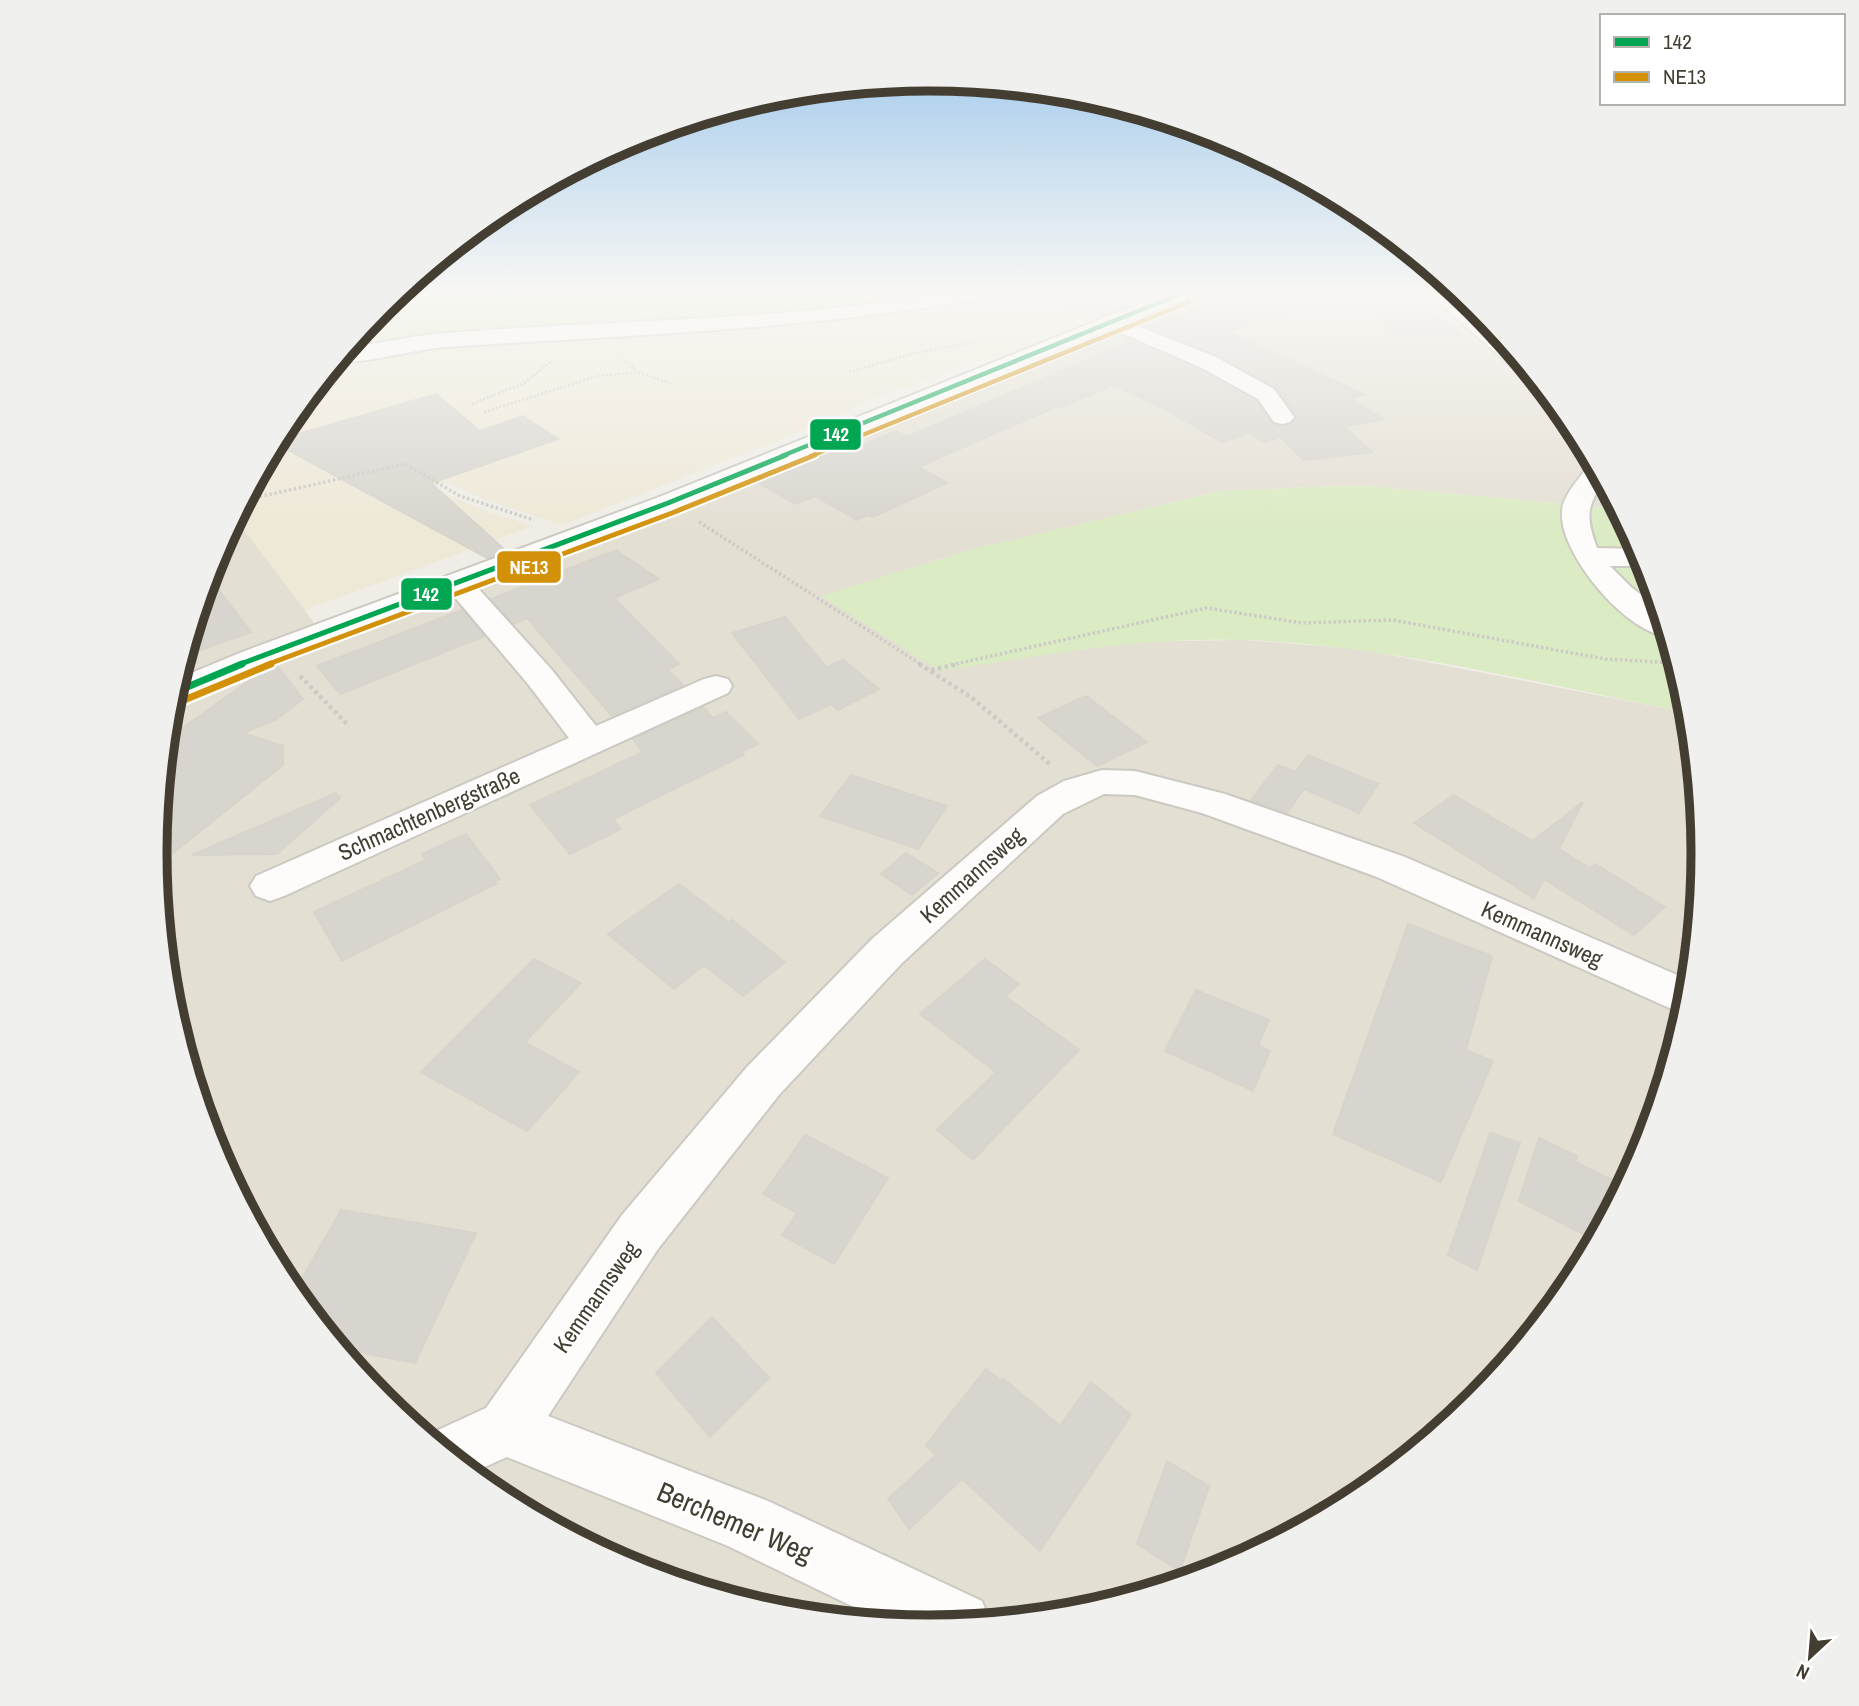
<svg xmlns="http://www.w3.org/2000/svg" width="1859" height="1706" font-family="'Archivo Narrow',sans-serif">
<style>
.residential{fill:#e4dfd3}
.education{fill:#eee8d7}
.green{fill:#dbebc3}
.building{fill:#d8d5ce;stroke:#d7d4cc;stroke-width:2}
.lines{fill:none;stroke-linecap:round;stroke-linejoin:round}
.minor-casing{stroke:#cbc9c2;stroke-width:4}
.tertiary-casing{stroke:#cbc9c2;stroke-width:4}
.path-far2{stroke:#cdcbc6;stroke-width:2.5;stroke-dasharray:2 2;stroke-linecap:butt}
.path-far1{stroke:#cdcbc6;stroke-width:3.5;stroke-dasharray:2.5 2.5;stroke-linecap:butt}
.path{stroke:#cdcbc6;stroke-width:4.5;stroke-dasharray:3.5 3.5;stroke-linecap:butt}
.minor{fill:#fdfcfb;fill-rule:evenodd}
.tertiary{fill:#fdfcfb;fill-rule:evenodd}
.bus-1-far2-casing{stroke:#fff;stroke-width:7}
.bus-1-far1-casing{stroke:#fff;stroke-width:9}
.bus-1-casing{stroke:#fff;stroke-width:12}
.bus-2-far2-casing{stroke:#fff;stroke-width:7}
.bus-2-far1-casing{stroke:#fff;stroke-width:9}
.bus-2-casing{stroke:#fff;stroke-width:12}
.bus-1-far2{stroke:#00a651;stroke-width:4.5}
.bus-1-far1{stroke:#00a651;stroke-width:5}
.bus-1{stroke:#00a651;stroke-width:7}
.bus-2-far2{stroke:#d3910a;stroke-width:4.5}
.bus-2-far1{stroke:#d3910a;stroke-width:5}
.bus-2{stroke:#d3910a;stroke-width:7}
.labels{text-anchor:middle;stroke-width:5;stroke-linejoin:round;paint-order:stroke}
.street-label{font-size:23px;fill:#443e32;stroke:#fff}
.near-street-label{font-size:28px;fill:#443e32;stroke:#fff}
.rim{fill:none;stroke:#443e32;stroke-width:9}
.line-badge{stroke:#fff;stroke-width:2.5}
.badge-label{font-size:19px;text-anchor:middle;font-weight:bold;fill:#fff}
</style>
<rect width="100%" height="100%" fill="#efede6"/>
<!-- residential -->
<polygon class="residential" points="1020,292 1460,292 1477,306 1573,423 1619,509 1359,485 1221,491 969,550 822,596 1126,642 1244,640 1359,649 1690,713 1704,853 1689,1004 1645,1150 1573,1283 1477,1401 1359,1497 1225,1568 1080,1612 929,1627 778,1612 633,1568 499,1497 382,1400 286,1283 214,1149 170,1004 155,853 170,702 214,556 235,518 305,610 328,644 672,514 1112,331"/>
<!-- education -->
<polygon class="education" points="1027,294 1088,320 1024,348 975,361 968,359 956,364 959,367 912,386 897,388 821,424 562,525 489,501 444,482 429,487 486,511 533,526 305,610 235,518 286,423 337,360 456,344 777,323 910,310 987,296"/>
<!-- green -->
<g class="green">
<polygon points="399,292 962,292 897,303 344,351 382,305"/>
<path d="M1359 485 1619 509 1645 557 1690 713C1545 685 1392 645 1245 640 1142 636 1041 656 940 671L821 596 969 550 1221 491Z"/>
</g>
<!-- building -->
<g class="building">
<polygon points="1243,292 1329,292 1331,300 1229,331 1365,395 1350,398 1383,419 1344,427 1372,452 1304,460 1280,437 1264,442 1248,433 1222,442 1166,410 1114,385 1059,408 1056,407 918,467 947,483 873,517 869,515 857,520 815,496 796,504 757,482 837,448 846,452 896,431 907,437 1126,343 1124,337 1199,369 1256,401 1273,425 1291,425 1296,415 1275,387 1217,355 1147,327"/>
<polygon points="1351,292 1409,292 1460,335 1397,337"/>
<polygon points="436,394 480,431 523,416 558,439 431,483 506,551 487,558 275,443 277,440"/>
<polygon points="616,550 659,579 614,598 679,664 668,670 683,685 612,716 527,618 514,624 491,599"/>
<polygon points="208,576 251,632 184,656 196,615"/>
<polygon points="462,610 484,636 340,694 317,666"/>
<polygon points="785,617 826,667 843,660 879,689 838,710 831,704 799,719 732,633"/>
<polygon points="276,664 303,699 277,719 243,733 283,746 283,765 157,866 155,853 166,740 267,668"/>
<polygon points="1086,696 1147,742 1097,766 1038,718"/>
<polygon points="703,707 713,718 726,712 758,744 741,752 744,755 613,819 621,829 570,854 530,805 643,752 633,739"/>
<polygon points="1308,755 1378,784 1359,813 1304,789 1287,813 1251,800 1278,765 1295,772"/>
<polygon points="851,775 947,806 918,849 820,816"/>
<polygon points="336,793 340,798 277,854 192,855"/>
<polygon points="1454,795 1532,841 1583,802 1559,849 1590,868 1595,864 1665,907 1634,935 1544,879 1534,898 1414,823"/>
<polygon points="466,834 500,879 493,883 496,884 342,961 314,912 426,860 422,854"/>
<polygon points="906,853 938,873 912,895 881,874"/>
<polygon points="679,884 729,922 732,920 785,962 743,996 704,965 674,989 608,934"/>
<polygon points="1408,924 1492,956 1466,1050 1493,1061 1441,1182 1333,1134"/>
<polygon points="534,959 581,983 525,1042 579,1072 527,1131 421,1072"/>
<polygon points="985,959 1019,984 1005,996 1079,1050 973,1160 937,1130 996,1072 920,1014"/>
<polygon points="1196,990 1269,1020 1258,1045 1270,1051 1253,1091 1165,1051"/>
<polygon points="1490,1133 1520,1143 1477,1270 1448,1255"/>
<polygon points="805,1135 888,1178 834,1264 782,1235 797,1213 763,1194"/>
<polygon points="1539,1138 1577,1156 1575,1162 1625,1186 1596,1241 1519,1201"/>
<polygon points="341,1210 476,1233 415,1363 339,1348 294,1293"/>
<polygon points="712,1317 769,1378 710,1437 656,1373"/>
<polygon points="986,1369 1002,1381 1004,1379 1060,1426 1091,1382 1131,1415 1040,1551 962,1479 909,1529 888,1499 936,1455 926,1445"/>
<polygon points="1167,1461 1209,1486 1180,1571 1137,1544"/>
</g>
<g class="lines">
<defs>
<g id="minor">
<path d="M952 292H994L991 296 984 298C807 330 626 335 446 347 420 348 357 366 336 361L347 348C376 344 406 337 436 334 608 319 782 322 952 292Z"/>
<path d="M1134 292H1159L1173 301 1170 305C1158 308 1142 302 1134 292Z"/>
<polygon points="1428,292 1450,292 1502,337 1538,380 1525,379"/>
<polygon points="1112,316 1216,357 1274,389 1294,417 1290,422 1282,424 1274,422 1258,399 1200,367 1105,326 1102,322 1105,318"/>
<path d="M1595 463 1604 481C1586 507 1586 518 1597 548L1641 549 1648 566H1610L1631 587 1661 610 1669 636C1628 636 1558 553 1562 511 1563 495 1580 478 1589 465Z"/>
<polygon points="457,573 467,576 552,670 596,726 704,679 716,676 728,679 732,686 728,693 284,896 270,901 256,896 250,886 256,876 569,738 528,684 442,582 447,576"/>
<polygon points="1102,770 1135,771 1225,794 1405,857 1691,981 1685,1015 1377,877 1202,813 1135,795 1104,794 1063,814 902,963 779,1095 658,1249 548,1416 768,1501 982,1601 990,1621 929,1627 887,1623 728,1546 507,1457 471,1473 425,1436 486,1408 622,1215 747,1067 872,939 1037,796 1064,781"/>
</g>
<polygon id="tertiary" points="1168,292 1195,292 1192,296 677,509 264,666 185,700 170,703 177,679 242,652 659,497"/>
</defs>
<!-- minor casing -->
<use href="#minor" class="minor-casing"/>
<!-- tertiary casing -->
<use href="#tertiary" class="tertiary-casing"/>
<!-- path-far2 -->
<g class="path-far2">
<polyline points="1040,292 1045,299 1059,298 1065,306 1070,306"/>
<polyline points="591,300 616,292"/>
<polyline points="621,360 629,363 636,371"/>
<polyline points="849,372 911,354 981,341"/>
<polyline points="472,404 524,383 551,362"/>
<polyline points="484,412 598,376 637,372 670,383"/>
</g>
<!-- path-far1 -->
<g class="path-far1">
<polyline points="245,500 405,464 460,496 534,520"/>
<polyline points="699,522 922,665"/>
<polyline points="951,665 1206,608 1302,623 1393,620 1605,659 1677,663"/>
</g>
<!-- path -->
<g class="path">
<polyline points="919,664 971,697 1051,765"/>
<polyline points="931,670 959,664"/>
<polyline points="300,676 347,724"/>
</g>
<!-- minor -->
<use href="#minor" class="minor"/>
<!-- tertiary -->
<use href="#tertiary" class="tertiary"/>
<defs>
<polyline id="bus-1-far2" points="782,456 1185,292"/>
<polyline id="bus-1-far1" points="238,665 668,503 786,455"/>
<polyline id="bus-1" points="173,693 242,664"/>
<polyline id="bus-2-far2" points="811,456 1189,302"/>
<polyline id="bus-2-far1" points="266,665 672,513 815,455"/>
<polyline id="bus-2" points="177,703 271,664"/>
</defs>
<!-- bus-1-far2 casing -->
<use href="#bus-1-far2" class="bus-1-far2-casing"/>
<!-- bus-1-far1 casing -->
<use href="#bus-1-far1" class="bus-1-far1-casing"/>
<!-- bus-1 casing -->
<use href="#bus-1" class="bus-1-casing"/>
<!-- bus-2-far2 casing -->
<use href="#bus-2-far2" class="bus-2-far2-casing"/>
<!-- bus-2-far1 casing -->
<use href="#bus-2-far1" class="bus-2-far1-casing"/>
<!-- bus-2 casing -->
<use href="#bus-2" class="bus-2-casing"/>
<!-- bus-1-far2 -->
<use href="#bus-1-far2" class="bus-1-far2"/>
<!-- bus-1-far1 -->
<use href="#bus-1-far1" class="bus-1-far1"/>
<!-- bus-1 -->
<use href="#bus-1" class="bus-1"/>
<!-- bus-2-far2 -->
<use href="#bus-2-far2" class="bus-2-far2"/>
<!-- bus-2-far1 -->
<use href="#bus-2-far1" class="bus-2-far1"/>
<!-- bus-2 -->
<use href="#bus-2" class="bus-2"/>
</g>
<!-- sky -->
<linearGradient id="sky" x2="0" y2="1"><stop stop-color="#93c2eb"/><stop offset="0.55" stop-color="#f8f7f4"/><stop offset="1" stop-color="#f8f7f4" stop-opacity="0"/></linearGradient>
<rect width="1859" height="531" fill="url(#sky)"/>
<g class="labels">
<!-- street labels -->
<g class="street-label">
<text transform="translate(429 814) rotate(-24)" y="8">Schmachtenbergstraße</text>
<text transform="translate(972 875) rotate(-42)" y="8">Kemmannsweg</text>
<text transform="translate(1542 934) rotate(24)" y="8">Kemmannsweg</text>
<text transform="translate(596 1297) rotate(-55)" y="8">Kemmannsweg</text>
</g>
<!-- near-street labels -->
<g class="near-street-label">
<text transform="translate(735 1522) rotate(23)" y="10">Berchemer Weg</text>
</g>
</g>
<!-- crop -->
<path d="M0 0H1859V1706H0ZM167 853a762 762 0 1 1 1524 0a762 762 0 1 1-1524 0Z" fill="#f0f0ef" fill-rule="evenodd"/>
<path class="rim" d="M167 853a762 762 0 1 1 1524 0a762 762 0 1 1-1524 0Z"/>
<g class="line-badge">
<rect x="809" y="418" width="53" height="33" rx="7" fill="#00a651"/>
<rect x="496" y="550" width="66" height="34" rx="7" fill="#d3910a"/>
<rect x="400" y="577" width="53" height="34" rx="7" fill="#00a651"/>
</g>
<g class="badge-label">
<text x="836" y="441">142</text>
<text x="529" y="574">NE13</text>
<text x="426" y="601">142</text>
</g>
<!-- legend -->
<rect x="1600" y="14" width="245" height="91" fill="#ffffff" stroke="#b4b2ad" stroke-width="2"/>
<rect x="1614" y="37" width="35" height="10" fill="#00a651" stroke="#b4b2ad" stroke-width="2"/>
<text x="1663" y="49" font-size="21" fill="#443e32">142</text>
<rect x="1614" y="72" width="35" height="10" fill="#d3910a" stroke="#b4b2ad" stroke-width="2"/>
<text x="1663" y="84" font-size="21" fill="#443e32">NE13</text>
<!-- north arrow -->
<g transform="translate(1810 1657) rotate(206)" stroke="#ffffff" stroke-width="5" paint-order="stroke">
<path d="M0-5L12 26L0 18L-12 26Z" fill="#443e32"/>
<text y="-10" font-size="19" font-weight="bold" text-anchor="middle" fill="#443e32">N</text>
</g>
</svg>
